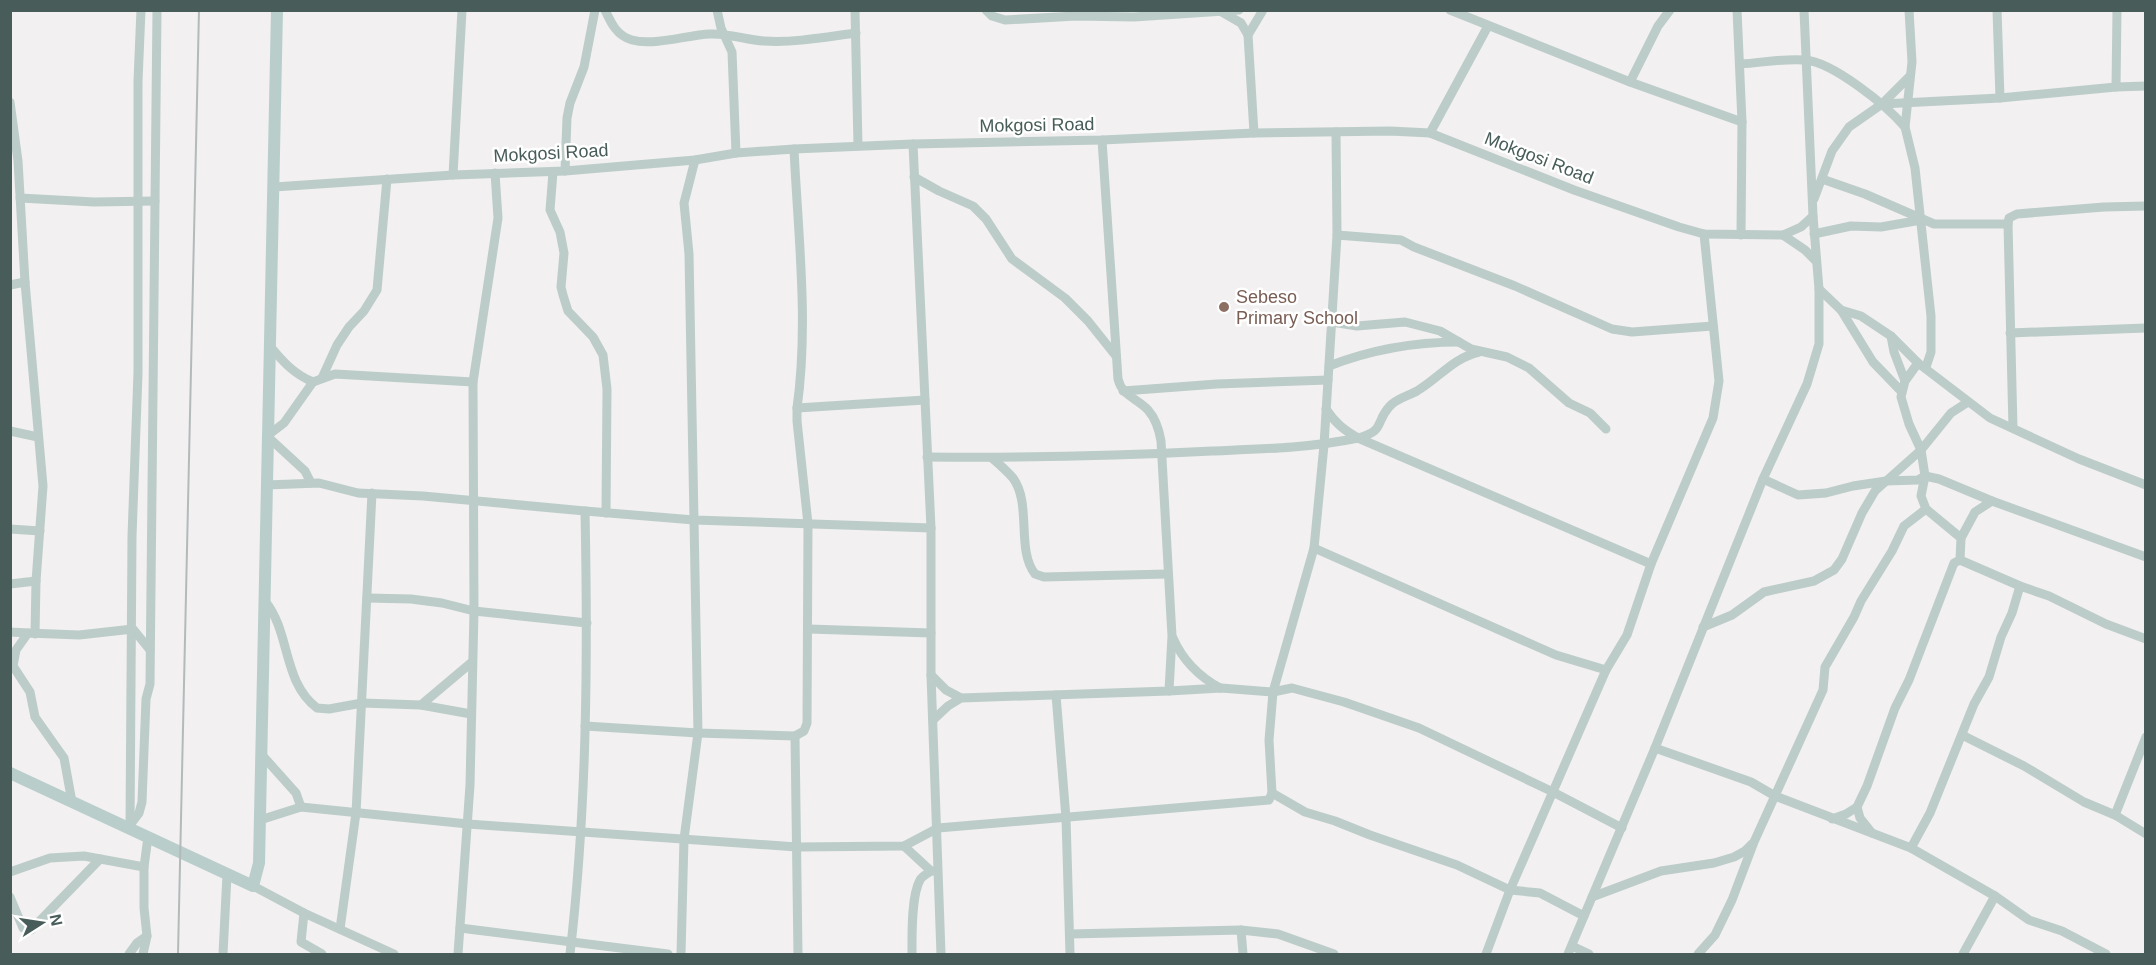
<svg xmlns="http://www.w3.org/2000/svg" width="2156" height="965" font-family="Helvetica,sans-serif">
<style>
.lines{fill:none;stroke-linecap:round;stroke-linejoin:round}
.street{stroke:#bcccc9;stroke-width:9}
.secondary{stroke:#b9cecb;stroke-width:12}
.rail{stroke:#b2baba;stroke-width:2}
.education-dot{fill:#8d6e63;stroke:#fff;stroke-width:2}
.labels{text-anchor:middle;stroke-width:5;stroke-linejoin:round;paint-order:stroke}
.street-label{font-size:18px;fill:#485d59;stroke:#fff}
.education-label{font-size:18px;fill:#785e54;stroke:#fff;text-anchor:start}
</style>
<rect width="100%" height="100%" fill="#f2f0f1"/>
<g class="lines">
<!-- street -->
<g class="street">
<path d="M605 10C611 23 617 36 632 40 654 46 687 35 710 34 728 33 746 40 764 41 794 43 826 37 856 33"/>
<polyline points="717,10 721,28 732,52 736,153"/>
<polyline points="855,10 858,146"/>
<polyline points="986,10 992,16 1005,20 1076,16 1134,17 1239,10"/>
<polyline points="1450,10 1630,82 1742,122"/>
<polyline points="1737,10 1742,122 1741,235"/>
<polyline points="1909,10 1912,62 1905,127 1915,168 1931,316 1931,352 1926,367"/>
<polyline points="1997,10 2000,98"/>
<polyline points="1222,12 1241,23 1248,35"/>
<path d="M1740 64C1761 63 1784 58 1805 60 1833 62 1887 106 1905 127"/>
<polyline points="1630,82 1658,26 1670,10"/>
<polyline points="2116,87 2117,10"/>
<polyline points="10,102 18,161 25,282 43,486 36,581 35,634"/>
<polyline points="1882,104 1910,76"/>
<polyline points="1254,133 1248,35 1263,10"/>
<polyline points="1430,133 1488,26"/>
<polyline points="913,144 931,528 931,675 941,954"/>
<path d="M794 149C798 235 809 323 797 408"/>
<polyline points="565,171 567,118 570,103 584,67 595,10"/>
<polyline points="553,172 550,210 560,232 564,253 561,287 563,295 568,311 593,337 603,355 607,389 606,513"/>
<polyline points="453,175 462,10"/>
<polyline points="914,177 939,191 973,206 986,219 1012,259 1065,298 1088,321 1116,356"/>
<polyline points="1822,179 1865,194 1934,224 2008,224"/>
<polyline points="274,187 453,175 565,171 695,160 736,153 794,149 913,144 1102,140 1254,133 1390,131 1430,133 1574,190 1679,227 1704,234 1783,235 1801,227 1813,216"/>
<polyline points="20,198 94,202 155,201"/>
<polyline points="1814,199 1832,151 1849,127 1882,104 2000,98 2116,87 2146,86"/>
<polyline points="1814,234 1851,226 1881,227 1921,220"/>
<polyline points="1337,235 1401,240 1414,247 1515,286 1612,329 1632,332 1713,326"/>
<polyline points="1783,235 1805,250 1816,261"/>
<polyline points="10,285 25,282"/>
<polyline points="1819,289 1841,310 1861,316 1891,336 1918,363 1990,418 2079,459 2146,485"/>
<polyline points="1841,310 1873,362 1901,391"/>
<polyline points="1332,322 1357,326 1405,322 1440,331 1471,349 1507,357 1529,368 1569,403 1590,413 1606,429"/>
<polyline points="2010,333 2146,328"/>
<polyline points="1891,336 1894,352 1905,381"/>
<path d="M270 346C283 362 294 374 313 382L335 374 473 382"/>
<polyline points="1918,363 1905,381 1901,397 1909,424 1921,450 1925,476 1921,496 1926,509 1961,538 1960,560"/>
<path d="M1329 366C1370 350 1415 342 1459 342"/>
<polyline points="322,378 337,345 349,327 364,311 377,290 387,179"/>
<polyline points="1123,391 1217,384 1328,380"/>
<path d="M1326 409C1335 423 1344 430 1358 438 1385 431 1375 423 1389 407 1395 399 1408 396 1417 391 1439 378 1453 358 1479 352"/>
<polyline points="2013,428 2008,224 2009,218 2017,214 2104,207 2146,206"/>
<polyline points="10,431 38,437"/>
<path d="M927 457C1022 458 1117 456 1212 451 1261 449 1310 448 1358 438L1651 564"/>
<path d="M992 458C999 464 1007 471 1013 478 1032 504 1016 550 1035 574L1044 577 1167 574"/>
<polyline points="1763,479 1798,495 1826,493 1853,486 1886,481 1918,480 1925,476 1939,479 1992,501 2146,557"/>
<polyline points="311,483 305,471 267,436 284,423 313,382"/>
<path d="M266 485 319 483 358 493 423 496 585 511C588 659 587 807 570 954"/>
<polyline points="585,511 694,520 931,528"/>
<polyline points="10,529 40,531"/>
<polyline points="1961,538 1975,512 1992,501"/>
<polyline points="1314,548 1556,655 1606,670"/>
<polyline points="10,584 36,581"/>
<polyline points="367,598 411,599 442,603 474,611 587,623"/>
<path d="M265 601C291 633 282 681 317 708L329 709 362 703 421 705 472 662"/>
<polyline points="1703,627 1732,615 1764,592 1814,581 1834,570 1842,559 1862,513 1875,491 1921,450 1951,413 1968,402"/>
<polyline points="809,629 931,633"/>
<polyline points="10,632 28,633"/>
<path d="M1173 638C1183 661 1198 676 1220 688"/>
<polyline points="931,675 946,690 961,698"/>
<polyline points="1169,691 1221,688 1273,692 1292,688 1344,702 1419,728 1553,792 1622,828"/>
<polyline points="1056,695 1066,818 1070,954"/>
<polyline points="421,705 471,714"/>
<path d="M933 720 948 706 961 698 1169 691 1172 636 1161 441C1159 429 1156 419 1148 410 1137 398 1122 396 1118 379L1102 140"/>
<polyline points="585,726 698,733 795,736 804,731 807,723 808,524 797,421 797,408 925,400"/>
<polyline points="1962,735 2024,766 2084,802 2115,815 2146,834"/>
<polyline points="795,736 798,954"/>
<polyline points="1655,748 1751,782 1775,796 1911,848 1995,896 2029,920 2062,931 2106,954"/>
<polyline points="262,755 296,793 301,807"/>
<polyline points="1272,793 1305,812 1335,821 1370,835 1457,865 1510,890 1540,893 1584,916"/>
<polyline points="72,802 64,758 35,717 30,692 13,666 16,650 28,633 79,635 133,629 150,650"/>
<polyline points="1857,807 1860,818 1872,833"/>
<polyline points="2115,815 2146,737"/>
<polyline points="1832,819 1846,814 1857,807 1867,786 1895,708 1909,680 1954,563 1960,560 2020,586 2049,596 2106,624 2146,639"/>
<polyline points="260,820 301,807 468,824 797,847 904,846 938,828 1269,800 1272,793 1269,740 1273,692 1314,548 1324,445 1337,235 1336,132"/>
<polyline points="130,825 139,813 142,802 146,699 150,684 157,10"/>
<polyline points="130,829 132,536 138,373 138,81 141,10"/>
<polyline points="904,846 931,871 937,871"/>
<polyline points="1911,848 1930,813 1974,704 1989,677 2001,637 2012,613 2020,586"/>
<polyline points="10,872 50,858 84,856 144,867 148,837"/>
<polyline points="253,886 304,913 394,954"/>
<polyline points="10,897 23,928 31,930 100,859"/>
<polyline points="1592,897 1661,871 1714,863 1734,857 1745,851 1752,844"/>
<polyline points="304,913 301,942 322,954"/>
<polyline points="460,928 668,954"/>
<polyline points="340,929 356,813 372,493"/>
<polyline points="1241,930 1243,954"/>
<polyline points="1070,934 1241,930 1278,934 1334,954"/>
<polyline points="1572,946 1589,954"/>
<polyline points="129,954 137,943 147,936"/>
<polyline points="143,954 147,936 144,908 144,867"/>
<polyline points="223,954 227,875"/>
<polyline points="458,954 470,785 474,611 473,382 498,218 495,173"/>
<polyline points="681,954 684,839 698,733 689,254 684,203 695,160"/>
<path d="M912 954C912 936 911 896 920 880 922 876 927 874 931 871"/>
<polyline points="1486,954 1510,890 1606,670 1627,635 1651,564 1713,418 1719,381 1704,234"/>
<polyline points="1568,954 1655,748 1763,479 1807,384 1819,344 1819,289 1813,216 1804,10"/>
<polyline points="1698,954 1715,935 1732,900 1754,842 1823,690 1825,667 1854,617 1861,601 1892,551 1904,526 1926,509"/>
<polyline points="1963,954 1995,896"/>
</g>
<!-- secondary -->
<polyline class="secondary" points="10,773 253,886 259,863 277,10"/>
<!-- rail -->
<polyline class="rail" points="178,954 199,10"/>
</g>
<!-- markers -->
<circle class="education-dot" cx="1224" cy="307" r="6"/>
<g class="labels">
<!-- street labels -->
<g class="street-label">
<text transform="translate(1037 125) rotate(-1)" y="6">Mokgosi Road</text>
<text transform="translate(551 153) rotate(-3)" y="6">Mokgosi Road</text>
<text transform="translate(1539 158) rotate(21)" y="6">Mokgosi Road</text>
</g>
<!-- education labels -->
<g class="education-label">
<text x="1236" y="303">Sebeso<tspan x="1236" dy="21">Primary School</tspan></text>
</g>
</g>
<!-- border -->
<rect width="2156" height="965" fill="none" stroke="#485d59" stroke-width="24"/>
<!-- north arrow -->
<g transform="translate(42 923) rotate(78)" stroke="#ffffff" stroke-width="4.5" paint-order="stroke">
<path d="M0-4.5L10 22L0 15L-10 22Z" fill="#485d59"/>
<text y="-9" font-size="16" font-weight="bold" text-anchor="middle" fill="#485d59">N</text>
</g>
</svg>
